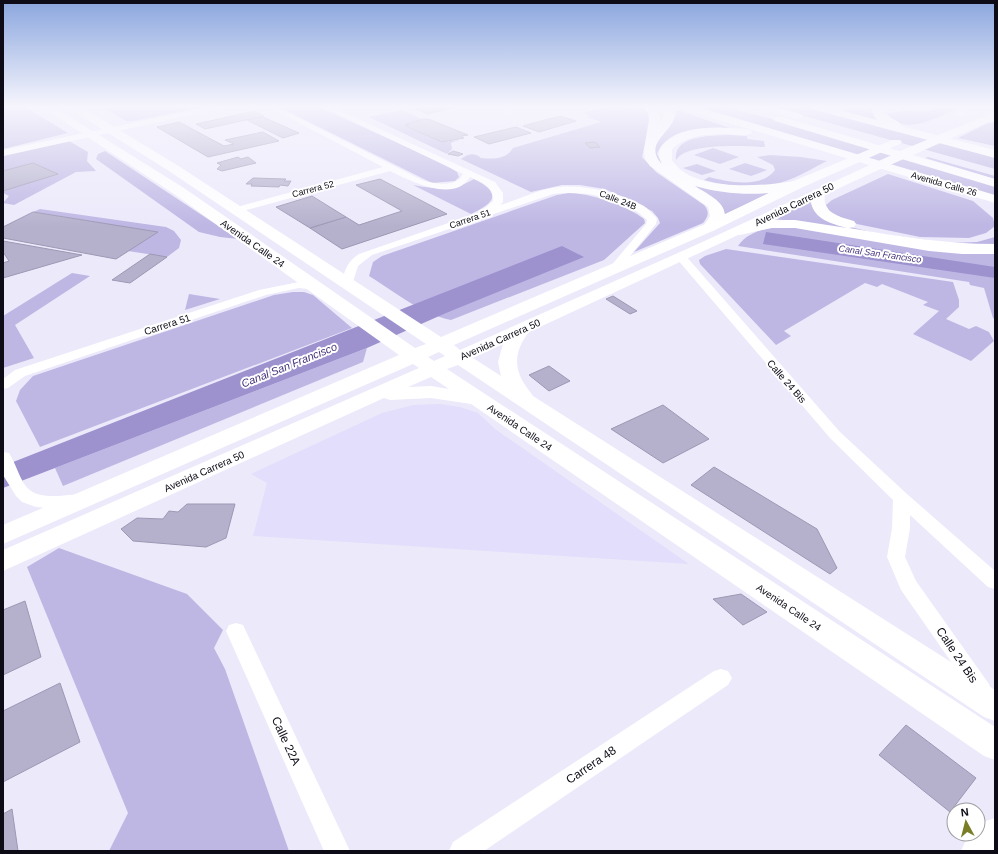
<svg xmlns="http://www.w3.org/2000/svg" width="998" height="854" font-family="Arial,sans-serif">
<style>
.built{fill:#e2defb}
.green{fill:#beb7e4}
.water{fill:#9d92ce}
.building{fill:#b5b1cd;stroke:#9d98b4}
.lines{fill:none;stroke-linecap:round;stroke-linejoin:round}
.minor{fill:#fff;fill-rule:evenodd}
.secondary{fill:#fff;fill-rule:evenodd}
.primary{fill:#fff;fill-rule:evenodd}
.labels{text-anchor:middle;stroke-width:4;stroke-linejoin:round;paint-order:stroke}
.far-street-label{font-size:9px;fill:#0d0b15;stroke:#fff}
.far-water-label{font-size:9px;font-style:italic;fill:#46337b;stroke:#fff}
.street-label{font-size:10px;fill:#0d0b15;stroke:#fff}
.water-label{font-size:11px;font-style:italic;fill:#46337b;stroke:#fff}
.near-street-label{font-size:12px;fill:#0d0b15;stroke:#fff}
</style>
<rect width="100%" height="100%" fill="#ece9fb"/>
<!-- built -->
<polygon class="built" points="440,404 460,407 478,413 495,429 689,564 253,536 267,483 251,474 382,413 413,405"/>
<!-- green -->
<g class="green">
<polygon points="7,107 25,107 68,133 3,149 3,108"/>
<polygon points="102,107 204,107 133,121 126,121"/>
<polygon points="279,107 319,107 444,164 457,172 459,177 455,181 432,183"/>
<path d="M606 107C615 107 626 106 633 109L638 107 648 111 650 122 642 157 656 172 704 205C710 212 708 217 703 223L634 252 660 223 658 218 652 211 605 189 580 185H562L531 192 461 159C468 154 474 152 481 158 493 159 506 160 513 148L601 122 587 117 591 116 583 113Z"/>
<polygon points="695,107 728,107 841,138 995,185 995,197"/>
<polygon points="772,107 809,107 995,157 995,169"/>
<path d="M937 107H953L955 110C935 118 902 137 887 113 895 113 901 111 909 110 919 110 929 113 938 108Z"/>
<polygon points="873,108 871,111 876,119 883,123 837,110 862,110"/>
<polygon points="402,110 423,120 406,127 442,142 459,140 451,143 452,149 447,154 369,117"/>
<path d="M677 110 733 129C709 130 668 126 657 154L661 161 694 183 773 192 725 214 722 208 655 159 653 148 676 115Z"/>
<polygon points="992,121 995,121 995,146 958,138"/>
<path d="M728 135 747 136V139L764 141 765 147C746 146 686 142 676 160 673 135 711 136 728 135Z"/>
<polygon points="69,141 88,152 87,161 96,171 76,172 14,205 3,203 9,196 3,193 3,191 57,174 33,163 3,171 3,156"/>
<polygon points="713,148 739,157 720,164 694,155"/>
<polygon points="105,151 238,239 220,237 199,232 96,159 98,154"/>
<path d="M770 155 801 157 827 161C811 169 795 179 779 183 757 190 725 186 704 180L709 177C729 182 761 189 775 170L773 165 757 157Z"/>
<polygon points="928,157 995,176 995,179 925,158"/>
<polygon points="745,163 767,170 751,176 729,169"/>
<polygon points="697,164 716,171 702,175 683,168"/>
<polygon points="888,174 973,201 993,218 995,226 986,233 969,238 920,237 857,224 842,218 829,211 826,205 832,200"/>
<path d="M474 179C502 193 496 202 471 214L413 185C434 189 455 191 474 179Z"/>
<path d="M568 193C590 193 626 205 644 219L645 223 604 260 451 320C421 314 395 292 369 276L373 262 382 256 557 195Z"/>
<polygon points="810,201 814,210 838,224 875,233 950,243 977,242 995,237 995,246 954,246 794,221 772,219"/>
<polygon points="40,209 166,227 174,231 181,240 179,248 167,257 128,251 158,232 33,212"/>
<path d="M787 226 995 253V319L993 318 984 288 970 285 969 282 738 246C749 230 769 228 787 226Z"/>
<polygon points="726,249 953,282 959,300 959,307 946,319 969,329 976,326 989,332 994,341 971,361 913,334 939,311 923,305 928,302 882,284 877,287 865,283 784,331 791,336 776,345 700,264 699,260 705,256"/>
<polygon points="72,273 90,276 15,325 34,358 3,368 3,316"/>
<polygon points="293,292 304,292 313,295 352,328 40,447 16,401 20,390 33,376 274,295"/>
<polygon points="189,294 220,299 185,310"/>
<polygon points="367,348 363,362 63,486 55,468"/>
<polygon points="59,548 187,594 223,630 214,648 225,669 289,851 109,851 128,813 27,567"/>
</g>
<!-- water -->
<g class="water">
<polygon points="766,232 995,267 995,278 763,244"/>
<polygon points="562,246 584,257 446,313 367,348 3,488 3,466"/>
</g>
<!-- building -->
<g class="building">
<polygon points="426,107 457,107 428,114 416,109"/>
<polygon points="255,111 264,116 205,129 196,124"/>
<polygon points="560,116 576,121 539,132 523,126"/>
<polygon points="263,117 299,133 283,138 247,120"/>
<polygon points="424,119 431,120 468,135 461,136 464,138 442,142 405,126 409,125 406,124"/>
<polygon points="179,122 224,146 234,144 225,140 263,132 279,141 208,157 157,127"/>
<polygon points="516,127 531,133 489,144 474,137"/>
<polygon points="595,142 600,147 590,148 585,143"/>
<polygon points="453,151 460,153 463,154 458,156 448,154"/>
<polygon points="238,157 241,159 248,157 256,163 222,171 217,169 221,165 217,163"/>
<polygon points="33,163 58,174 3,191 3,171"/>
<polygon points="253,178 286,179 284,181 291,181 288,186 280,185 279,187 251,186 252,184 246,184"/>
<polygon points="380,179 447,214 342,249 310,228 346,217 359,225 402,211 356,185"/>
<polygon points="312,196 346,217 310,228 276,207"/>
<polygon points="33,212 158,232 116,259 3,238 3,227"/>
<polygon points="3,241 82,255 3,278 3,263 9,261 3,252"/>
<polygon points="150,254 167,257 130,283 112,280"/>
<polygon points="613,296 637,311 630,314 606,299"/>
<polygon points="549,366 570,381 549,391 529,375"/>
<polygon points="663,405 709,439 663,463 611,429"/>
<polygon points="714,467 817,529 837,568 830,574 691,485"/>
<polygon points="187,504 235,504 226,538 206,547 133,541 121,529 137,518 163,519 169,511 178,512"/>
<polygon points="741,594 767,612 743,625 713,599"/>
<polygon points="25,601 41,657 3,675 3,610"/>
<polygon points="60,683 80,742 3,782 3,711"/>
<polygon points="906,725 976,778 950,812 879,755"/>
<polygon points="12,809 18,851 3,851 3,814"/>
</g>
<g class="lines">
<!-- minor -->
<g class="minor">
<polygon points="209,107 222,107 218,109 3,156 3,150"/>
<path d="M269 107H277L422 180C434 184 456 188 463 174L323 107H332L495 182 503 193V202L500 205C517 200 535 191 552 188 580 183 617 192 642 205 647 207 651 213 656 217L657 219 656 224 618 271H610L608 269 610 267 646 224 647 220C624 197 584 190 553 194L372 255 358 266 352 285H344L342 283C344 270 348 261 359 254L480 212 493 201C493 186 483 183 470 177 454 204 409 180 390 171L239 212H233L231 210 233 208 383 167Z"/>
<polygon points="681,254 685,255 840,432 907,494 995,571 995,589 988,587 910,515 910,528 905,557 916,581 989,684 992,691 989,698 981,701 973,698 961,676 901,590 887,557 892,528 893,500 830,438 677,259 676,257"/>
<polygon points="299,282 319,285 321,287 319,289 315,290 299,288 266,295 25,376 8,388 3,389 3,379 15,370 259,290"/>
<path d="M3 452 9 453C23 476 20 497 54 496 64 496 73 493 82 496L84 500 82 504 46 508 36 507 22 502 16 496 3 475Z"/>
<polygon points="236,623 243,625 350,851 324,851 226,631 229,625"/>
<polygon points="721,669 728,671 732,678 728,685 484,851 449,851 453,842 714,671"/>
<polygon points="995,818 995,848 992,851 961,851 965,842 973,834 978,834 978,829 986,821"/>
</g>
<!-- secondary -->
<path class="secondary" d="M42 107H54L184 188 415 348 426 344 169 171 70 109 69 107H81L177 165 441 337 705 224 791 182 892 140H900L902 142 900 144 801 188 715 230 454 345 460 350 698 244 907 148 995 112V119L874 172 529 332C517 347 513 363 522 380 525 386 530 391 533 396L995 690V721L984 717 458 365 447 369 995 727V760L984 756 471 404 431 398 390 400 384 398 3 571V550L419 368 413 364 3 544V525L399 355 174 194ZM503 344 498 362 501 376 473 358ZM439 352 445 356 434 361 428 357ZM431 377 449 389 431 386 408 387Z"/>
<!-- primary -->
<g class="primary">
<path d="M642 107H653C659 111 661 116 660 123L664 116 663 107H673C684 129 639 140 662 164 657 155 658 149 665 142 685 124 721 127 746 129L750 130 752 132 750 134C743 136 735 135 728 134 708 134 687 135 672 149V160C692 193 764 186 796 181L801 182 803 185 801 188C767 196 729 196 695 186 710 196 736 206 719 227 714 231 711 232 705 230L703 227 710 216 708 207 650 166 645 159 644 150 649 119 648 113Z"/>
<polygon points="682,107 698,107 995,195 995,203 683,109"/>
<polygon points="760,107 776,107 801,114 803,116 797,119 761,109"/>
<path d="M811 107H828L877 120 872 111C876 105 884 107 890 107L883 113 900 123 901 126 995 150V158L812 109Z"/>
<polygon points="955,107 965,107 968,111 965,116 957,116 956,114 958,111"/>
<polygon points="779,116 995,179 995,187 775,121 773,119"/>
<polygon points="995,116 995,122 980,124 974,121 976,119"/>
<path d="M818 189 823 190C826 194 824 198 825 203 828 215 844 218 854 221L856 224 854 227 849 228C898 236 945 244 995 244V254H962L929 251 795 228H771L740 235 735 233 732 230 735 227 771 220H795L847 228C833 224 814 220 811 202 810 198 811 194 813 190Z"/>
</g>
</g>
<!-- sky -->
<linearGradient id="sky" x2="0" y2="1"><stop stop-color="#8aa6de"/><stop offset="0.47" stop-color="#f6f5fd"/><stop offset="1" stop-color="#f6f5fd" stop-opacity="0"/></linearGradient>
<rect width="998" height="226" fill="url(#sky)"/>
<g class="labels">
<!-- far-street labels -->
<g class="far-street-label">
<text transform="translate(944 184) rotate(16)" y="3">Avenida Calle 26</text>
<text transform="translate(313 189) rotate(-15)" y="3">Carrera 52</text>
<text transform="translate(618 200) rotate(21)" y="3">Calle 24B</text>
<text transform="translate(470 219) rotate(-19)" y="3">Carrera 51</text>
</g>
<!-- far-water labels -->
<g class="far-water-label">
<text transform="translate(880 254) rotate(8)" y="3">Canal San Francisco</text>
</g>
<!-- street labels -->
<g class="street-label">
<text transform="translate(794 204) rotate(-26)" y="4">Avenida Carrera 50</text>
<text transform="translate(253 243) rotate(35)" y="4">Avenida Calle 24</text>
<text transform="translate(167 324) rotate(-18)" y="4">Carrera 51</text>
<text transform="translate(500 339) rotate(-24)" y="4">Avenida Carrera 50</text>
<text transform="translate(787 381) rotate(49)" y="4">Calle 24 Bis</text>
<text transform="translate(520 427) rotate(34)" y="4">Avenida Calle 24</text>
<text transform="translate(204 471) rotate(-24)" y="4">Avenida Carrera 50</text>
<text transform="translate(789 607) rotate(34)" y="4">Avenida Calle 24</text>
</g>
<!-- water labels -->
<g class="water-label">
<text transform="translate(289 365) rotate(-22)" y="4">Canal San Francisco</text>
</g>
<!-- near-street labels -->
<g class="near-street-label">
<text transform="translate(957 655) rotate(56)" y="4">Calle 24 Bis</text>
<text transform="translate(286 741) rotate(65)" y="4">Calle 22A</text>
<text transform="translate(591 765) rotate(-34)" y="4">Carrera 48</text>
</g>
</g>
<!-- border -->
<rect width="998" height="854" fill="none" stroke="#0d0b15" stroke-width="8"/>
<!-- north arrow -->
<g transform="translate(966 822) rotate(353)"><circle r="19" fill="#ffffff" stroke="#9e9da1"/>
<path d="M0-3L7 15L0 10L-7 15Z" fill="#787d26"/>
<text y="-6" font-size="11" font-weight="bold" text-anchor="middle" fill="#0d0b15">N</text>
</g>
</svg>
